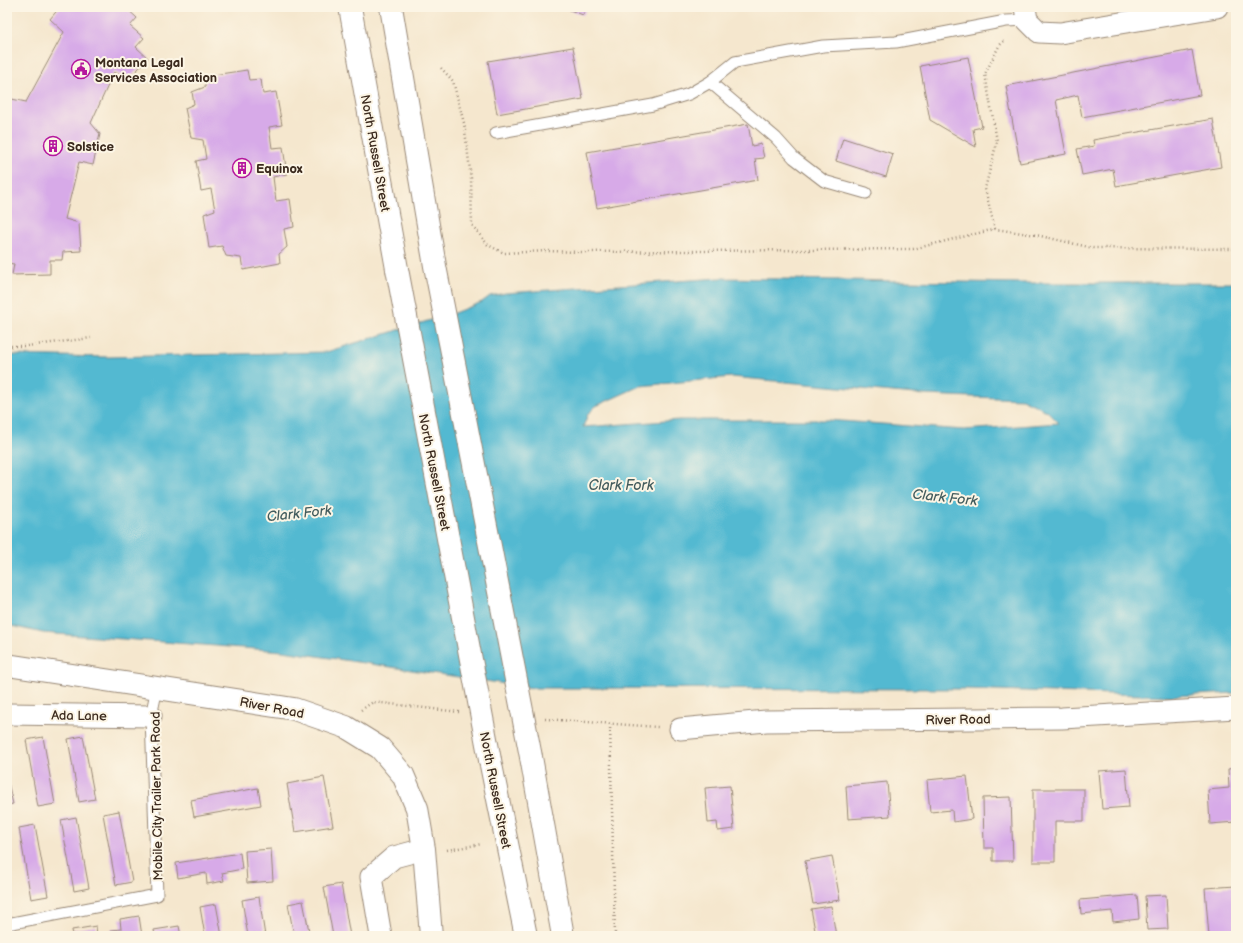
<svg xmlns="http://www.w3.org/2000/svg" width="1243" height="943" font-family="'Balsamiq Sans',sans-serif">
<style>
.water{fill:#53b9d1;stroke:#477278;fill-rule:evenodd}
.building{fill:#d7aae8}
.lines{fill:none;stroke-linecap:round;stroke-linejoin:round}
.lane-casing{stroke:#988876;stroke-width:13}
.street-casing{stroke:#988876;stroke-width:23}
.secondary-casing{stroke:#988876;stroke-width:24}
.path{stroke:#988876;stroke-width:2.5;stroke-dasharray:1 3;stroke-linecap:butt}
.lane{stroke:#fff;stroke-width:11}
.street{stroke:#fff;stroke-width:21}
.secondary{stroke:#fff;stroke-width:22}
.secondary-bridge-casing{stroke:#988876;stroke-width:24;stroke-linecap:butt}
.secondary-bridge{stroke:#fff;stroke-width:22}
.labels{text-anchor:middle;stroke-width:4;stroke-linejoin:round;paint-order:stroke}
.poi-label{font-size:13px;font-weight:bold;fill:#3b2a1e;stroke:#fcf5e5;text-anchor:start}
.street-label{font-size:13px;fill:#3b2a1e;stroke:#fcf5e5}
.water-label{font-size:14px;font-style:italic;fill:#435c5d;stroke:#fcf5e5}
</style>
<rect width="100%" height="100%" fill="#fcf5e5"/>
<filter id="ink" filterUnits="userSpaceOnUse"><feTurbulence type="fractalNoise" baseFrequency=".025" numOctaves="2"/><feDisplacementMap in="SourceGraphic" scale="8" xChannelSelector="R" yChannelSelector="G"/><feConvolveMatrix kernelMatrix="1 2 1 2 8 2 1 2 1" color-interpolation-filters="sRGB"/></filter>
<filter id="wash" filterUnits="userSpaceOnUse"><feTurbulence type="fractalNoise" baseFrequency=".012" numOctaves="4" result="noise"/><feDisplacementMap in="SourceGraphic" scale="16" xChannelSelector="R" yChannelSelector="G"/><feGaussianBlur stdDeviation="0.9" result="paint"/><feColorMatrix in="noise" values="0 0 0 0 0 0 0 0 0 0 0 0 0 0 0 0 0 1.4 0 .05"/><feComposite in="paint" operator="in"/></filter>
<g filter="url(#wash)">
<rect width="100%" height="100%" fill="#f5e7ce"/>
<!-- water -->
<path class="water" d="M720 278 1024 283H1236V693L1171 696 966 689 533 688 283 651 43 633 7 625V355L108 357 326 352 454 313 482 302 490 296 506 293ZM732 377 925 395 1022 399 1047 411 1059 423 964 430 828 420H680L583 427 588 414 596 406 640 386Z"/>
<g id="blocks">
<!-- building -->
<g class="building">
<polygon points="60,7 125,7 137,18 130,26 144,38 136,47 148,58 129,79 114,72 91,123 100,134 93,165 79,162 65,219 79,223 81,251 63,252 62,260 50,260 50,274 12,275 14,264 7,263 7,156 11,137 7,136 7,98 26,102 64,32 50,19"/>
<polygon points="562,7 587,7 583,15"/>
<polygon points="573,47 583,99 497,114 488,61"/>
<polygon points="1192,50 1200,95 1082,117 1078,95 1056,100 1066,154 1020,163 1006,86"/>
<polygon points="968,57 982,127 973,129 976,147 930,120 920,66"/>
<polygon points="247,70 249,80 261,79 263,94 276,92 282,125 269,127 272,148 283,147 287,174 273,177 276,201 290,199 294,227 284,229 287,247 279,254 280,263 243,270 241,258 226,256 222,246 209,248 204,214 215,210 211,189 201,191 196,161 206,159 203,140 191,138 185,108 194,104 192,92 205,87 206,76"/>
<polygon points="1213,119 1221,167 1116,186 1113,169 1082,175 1077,149 1094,146 1093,140"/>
<polygon points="748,124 752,146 761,144 764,158 755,159 758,180 597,208 587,152"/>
<polygon points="843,138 893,154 886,177 836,161"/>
<polygon points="83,736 95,799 79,802 68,739"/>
<polygon points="43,737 55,804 38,807 26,740"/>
<polygon points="1236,768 1236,822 1210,824 1208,790 1229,788 1228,769"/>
<polygon points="1126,769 1129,807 1102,809 1099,771"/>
<polygon points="967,776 972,819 953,822 952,810 930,812 927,780"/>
<polygon points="324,777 333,826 295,832 287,784"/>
<polygon points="7,778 13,804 7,805"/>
<polygon points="887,782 890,816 848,819 846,786"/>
<polygon points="730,786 734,829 718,831 717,822 708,823 705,788"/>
<polygon points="258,788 261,805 194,817 191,800"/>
<polygon points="1033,789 1084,789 1084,821 1055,821 1055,862 1033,862"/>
<polygon points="1011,797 1013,861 993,861 993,848 984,848 983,798"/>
<polygon points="119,811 132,882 116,885 103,814"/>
<polygon points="76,817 89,888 74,891 61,820"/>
<polygon points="35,825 48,896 31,899 19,828"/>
<polygon points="271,849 273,881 247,883 245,851"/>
<polygon points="240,853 242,869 222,873 224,881 207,884 206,873 178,878 176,863"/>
<polygon points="832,856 840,900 813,904 805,861"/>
<polygon points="341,884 350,936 333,936 324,887"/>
<polygon points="1236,886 1236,936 1209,936 1205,888"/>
<polygon points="1137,895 1139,919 1113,922 1112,911 1081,914 1080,900"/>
<polygon points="1166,895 1168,929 1147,930 1145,896"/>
<polygon points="259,897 265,936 248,936 242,900"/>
<polygon points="303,901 310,936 294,936 288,904"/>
<polygon points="216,904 222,936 205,936 200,907"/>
<polygon points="831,906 836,936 816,936 811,909"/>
<polygon points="139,916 142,936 112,936 111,930 121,929 120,919"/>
<polygon points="96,926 97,936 73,936 72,930"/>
<polygon points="179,926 181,936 155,936 154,930"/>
</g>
</g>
</g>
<g filter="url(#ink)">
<use href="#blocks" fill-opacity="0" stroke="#988876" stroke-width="1"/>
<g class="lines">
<defs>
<g id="lane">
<polyline points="710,82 776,138 794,158 824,181 866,193"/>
<polyline points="496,133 653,105 689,94 710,82 735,62 823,46 896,42 1006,21 1027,20"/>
<polyline points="7,924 157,895 151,716 157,688"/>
</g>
<g id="street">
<polyline points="1025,7 1027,20 1039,32 1060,33 1217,7"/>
<polyline points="7,714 151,716"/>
<polyline points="680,729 766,721 1062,718 1236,708"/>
<polyline points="381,936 371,877 394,857 424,849"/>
</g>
<g id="secondary">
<polyline points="350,7 397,269"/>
<polyline points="391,7 435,266 500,597"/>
<polyline points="7,665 294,709 346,727 380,748 403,775 417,808 424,849 431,936"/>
<polyline points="531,757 563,936"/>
<polyline points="490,760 526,936"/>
</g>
</defs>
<!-- lane casing -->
<use href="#lane" class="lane-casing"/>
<!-- street casing -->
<use href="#street" class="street-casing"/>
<!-- secondary casing -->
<use href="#secondary" class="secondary-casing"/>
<!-- path -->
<g class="path">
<polyline points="441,68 453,81 464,123 471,178 472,225 488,245 504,253 546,251 582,252 913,249 995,229 1036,235 1093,248 1236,249"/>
<polyline points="995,229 985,189 997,141 985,74 999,46 1005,40"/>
<polyline points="7,346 27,346 91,338"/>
<polyline points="361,710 373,702 459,712"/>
<polyline points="545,719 658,727"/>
<polyline points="610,724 615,936"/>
<polyline points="447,850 482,844"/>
</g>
<!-- lane -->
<use href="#lane" class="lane"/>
<!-- street -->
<use href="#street" class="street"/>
<!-- secondary -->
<use href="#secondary" class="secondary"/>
<defs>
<g id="secondary-bridge">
<polyline points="397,269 490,760"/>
<polyline points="500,597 531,757"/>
</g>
</defs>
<!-- secondary-bridge casing -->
<use href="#secondary-bridge" class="secondary-bridge-casing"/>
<!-- secondary-bridge -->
<use href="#secondary-bridge" class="secondary-bridge"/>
</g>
</g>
<!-- icons -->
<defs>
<symbol id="civic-ring" viewBox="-11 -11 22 22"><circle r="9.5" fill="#fcf5e5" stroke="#b5179e" stroke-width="1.5"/><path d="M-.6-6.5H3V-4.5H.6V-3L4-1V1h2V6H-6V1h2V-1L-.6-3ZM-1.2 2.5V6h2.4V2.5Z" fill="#b5179e"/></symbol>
<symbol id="building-ring" viewBox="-11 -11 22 22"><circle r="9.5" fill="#fcf5e5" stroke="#b5179e" stroke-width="1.5"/><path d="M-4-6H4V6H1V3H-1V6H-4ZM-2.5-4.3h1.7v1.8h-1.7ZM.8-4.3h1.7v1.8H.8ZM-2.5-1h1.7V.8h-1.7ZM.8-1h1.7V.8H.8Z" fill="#b5179e"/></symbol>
</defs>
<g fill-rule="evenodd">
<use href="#civic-ring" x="70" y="58" width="22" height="22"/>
<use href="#building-ring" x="42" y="135" width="22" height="22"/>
<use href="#building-ring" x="231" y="157" width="22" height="22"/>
</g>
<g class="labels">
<!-- poi labels -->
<g class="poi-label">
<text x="95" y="67">Montana Legal<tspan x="95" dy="15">Services Association</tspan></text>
<text x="67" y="151">Solstice</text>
<text x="256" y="173">Equinox</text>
</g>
<!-- street labels -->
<g class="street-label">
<text transform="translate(376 153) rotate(80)" y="5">North Russell Street</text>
<text transform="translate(435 472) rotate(79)" y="5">North Russell Street</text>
<text transform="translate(272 707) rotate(11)" y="5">River Road</text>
<text transform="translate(79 715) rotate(1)" y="5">Ada Lane</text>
<text transform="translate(958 719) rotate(-1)" y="5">River Road</text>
<text transform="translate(496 790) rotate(79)" y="5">North Russell Street</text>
<text transform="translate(156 796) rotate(-91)" y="5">Mobile City Trailer Park Road</text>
</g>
<!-- water labels -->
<g class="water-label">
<text x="621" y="490">Clark Fork</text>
<text transform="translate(945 497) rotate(6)" y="5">Clark Fork</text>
<text transform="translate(299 513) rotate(-6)" y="5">Clark Fork</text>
</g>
</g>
<!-- margin -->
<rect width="1243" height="943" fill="none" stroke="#fcf5e5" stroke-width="24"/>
</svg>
